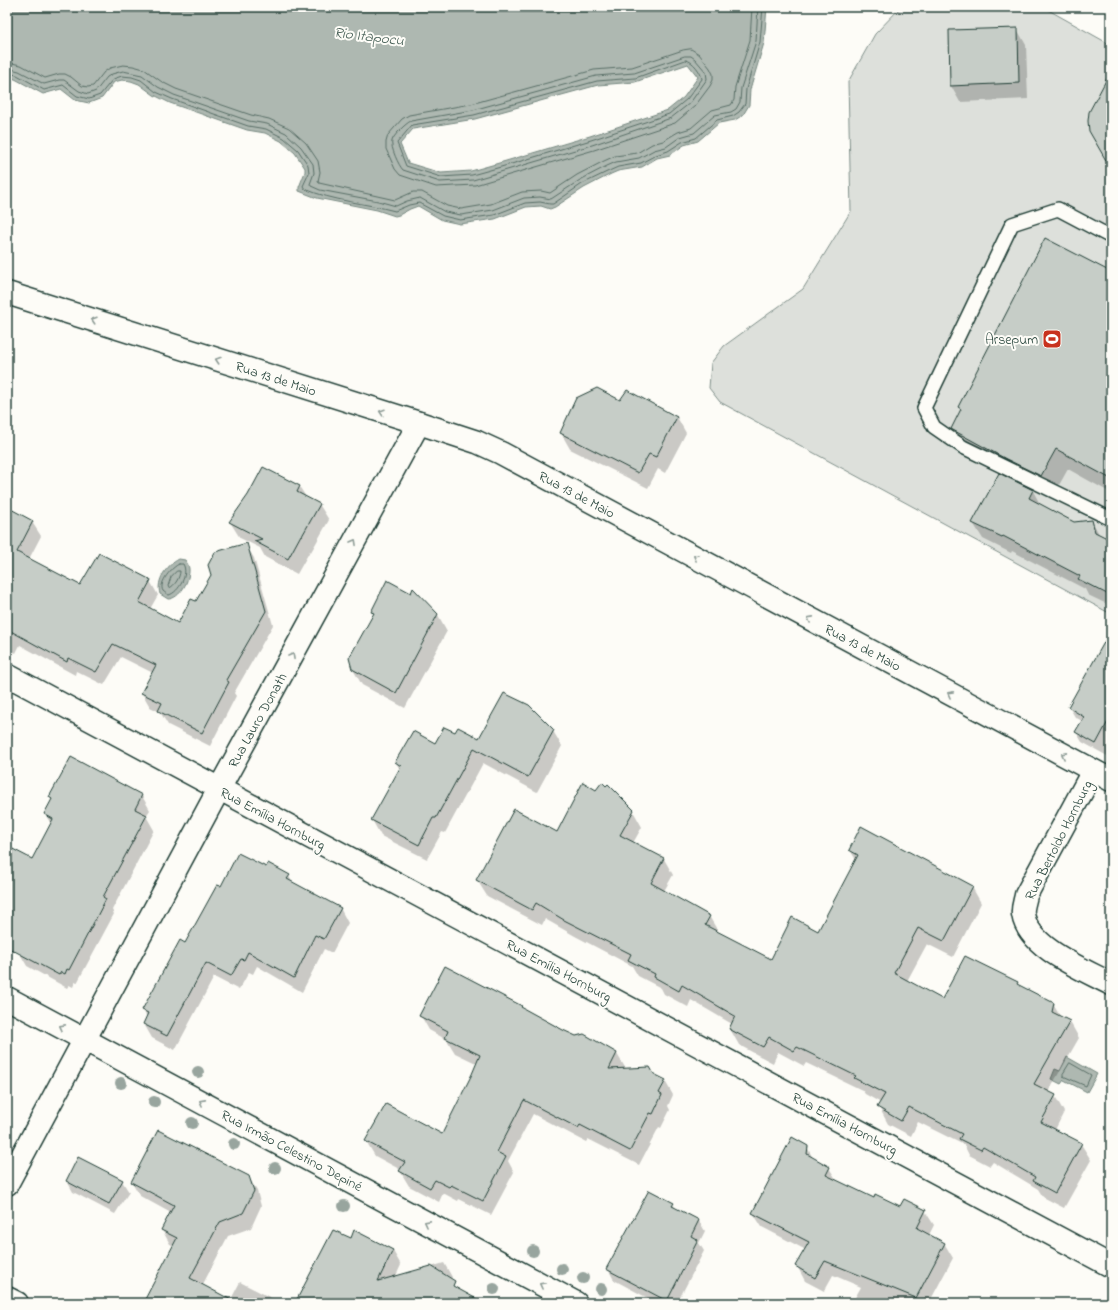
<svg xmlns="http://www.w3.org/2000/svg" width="1118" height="1310" font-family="'Indie Flower',sans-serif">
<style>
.green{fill:#dde0db;stroke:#7e8e88}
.water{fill:#aeb8b1;stroke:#75877f;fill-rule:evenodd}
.shadow{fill:#0003}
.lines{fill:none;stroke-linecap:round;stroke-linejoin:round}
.shore{stroke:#586e66;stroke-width:1}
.building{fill:#c6cdc7;stroke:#1f3d34}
.lane-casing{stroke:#1f3d34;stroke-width:16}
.street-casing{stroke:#1f3d34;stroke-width:25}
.secondary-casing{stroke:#1f3d34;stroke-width:25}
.lane{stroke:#fdfcf7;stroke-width:13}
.street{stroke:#fdfcf7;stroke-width:22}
.secondary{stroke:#fdfcf7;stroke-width:22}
.tree{fill:#98a59e}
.oneway{stroke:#8e9c96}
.labels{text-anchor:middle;stroke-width:4;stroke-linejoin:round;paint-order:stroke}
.poi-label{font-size:14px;fill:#1f3d34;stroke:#fdfcf7;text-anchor:end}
.street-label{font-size:14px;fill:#1f3d34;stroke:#fdfcf7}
.water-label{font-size:15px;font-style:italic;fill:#435c53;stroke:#fdfcf7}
</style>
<rect width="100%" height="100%" fill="#fdfcf7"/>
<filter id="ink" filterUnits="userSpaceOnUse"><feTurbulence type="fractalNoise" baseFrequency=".025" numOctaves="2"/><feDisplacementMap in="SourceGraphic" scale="8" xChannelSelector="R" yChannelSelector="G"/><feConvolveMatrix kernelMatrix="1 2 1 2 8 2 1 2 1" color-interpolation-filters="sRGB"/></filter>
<g filter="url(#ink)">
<!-- green -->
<polygon class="green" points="901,7 1043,7 1111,45 1111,614 720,402 709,388 711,363 724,346 803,289 851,211 848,82 875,34"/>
<!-- water -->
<g class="water">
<path d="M7 7H767L764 43 750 90 749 105 743 115 735 120 719 123 698 141 684 145 670 155 657 158 642 167 618 171 611 174 584 188 555 207 550 209 541 206 526 207 495 219 460 224 442 220 418 206 410 209 399 215 395 216 377 210 317 198 299 191V187L305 172V168L295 153 281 141 265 133 247 130 170 103 154 95 139 84 131 81 122 80 114 82 102 98 89 103 75 100 61 89 43 94 15 79 7 77ZM688 64 698 77 684 97 668 110 590 136 506 161 471 171 441 173 408 163 400 144 413 129 475 119 598 85 635 82Z"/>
<path d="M179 559 185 560C187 563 189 566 189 569 190 580 180 599 168 599L160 594C156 580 166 566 179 559Z"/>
<polygon points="1067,1057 1097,1074 1087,1092 1064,1080 1061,1084 1051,1079 1055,1069 1060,1071"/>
</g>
<!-- shadow -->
<g class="shadow">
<polygon points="1017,29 1026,45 1028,99 960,102 951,86 950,31"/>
<polygon points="1111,273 1111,493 1068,469 1053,496 964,450 952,429 961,411 959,407"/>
<polygon points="621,402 677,417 686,433 665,473 658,469 648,488 570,449 561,433"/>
<polygon points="999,475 1033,491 1041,506 1074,523 1092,521 1100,536 1111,541 1111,606 1088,595 1085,589 1012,551 1011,553 983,539 973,523"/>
<polygon points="299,486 306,497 319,504 329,520 311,552 310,551 297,574 265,557 260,548 240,538 230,522"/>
<polygon points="7,515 32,522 41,536 29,559 81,586 150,581 158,595 150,609 178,624 246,545 254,558 273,625 234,693 236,696 210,746 168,725 160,712 150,707 142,693 153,673 121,657 104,685 76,671 75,675 20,645 16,653 7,648"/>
<polygon points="413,590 438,615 447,631 405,708 362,685 352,668 374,614 372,612 411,594"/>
<polygon points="1111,649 1111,758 1082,742 1076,732 1082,721 1075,717 1069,707"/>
<polygon points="553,731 562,746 537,792 483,763 445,833 442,832 427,859 381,836 372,820 400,770 396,762 436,745 455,734 480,740"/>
<polygon points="71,758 142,796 150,810 146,816 154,830 112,910 114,914 77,983 75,982 73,987 69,985 67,988 27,966 19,952 7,941 7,847 32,861 51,824 45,814 52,801 50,797"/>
<polygon points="633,811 642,827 633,843 664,859 673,875 664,891 709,916 719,933 772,960 819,932 856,860 850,850 972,887 981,903 953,957 927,944 907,981 942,1000 1017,983 1018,985 1053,1004 1061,1018 1070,1022 1079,1038 1048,1092 1055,1096 1064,1112 1055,1130 1081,1144 1091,1160 1064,1208 1043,1197 1038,1189 993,1162 990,1166 969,1155 964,1145 918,1122 911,1136 888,1124 879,1107 881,1103 865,1094 862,1090 806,1063 804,1066 778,1052 773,1063 739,1045 730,1029 732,1024 691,1000 688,1007 664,994 661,988 638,976 632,966 575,936 545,919 542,925 487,896 477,880 558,833"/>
<polygon points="266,868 289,876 293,884 340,908 348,923 332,953 324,949 302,992 257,966 253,974 249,972 239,990 214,977 175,1050 152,1038 144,1024 147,1017 143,1010 221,888"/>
<polygon points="521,1006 523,1009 562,1030 617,1054 626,1069 654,1075 665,1081 673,1095 668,1106 670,1110 661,1128 659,1127 639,1165 588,1139 586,1142 533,1114 508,1161 514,1172 491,1215 459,1199 458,1201 443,1193 439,1202 409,1186 400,1171 401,1170 375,1156 366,1141 442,1135 478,1064 455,1053 447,1040 429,1030 421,1016"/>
<polygon points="807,1147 814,1160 829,1168 838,1182 874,1200 900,1208 925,1211 934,1225 929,1235 944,1243 953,1258 929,1303 852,1303 861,1287 833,1275 824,1291 805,1281 797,1266 806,1250 762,1227 753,1213"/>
<polygon points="248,1176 257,1191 261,1206 251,1228 228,1236 202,1286 230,1301 240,1282 281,1303 144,1303 174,1246 170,1244 162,1230 171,1213 140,1196 132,1182"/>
<polygon points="67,1181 122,1181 129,1192 115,1214 73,1192"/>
<polygon points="673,1204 676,1209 699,1221 705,1231 699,1243 704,1251 677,1303 657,1303 614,1280 608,1269"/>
<polygon points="351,1240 393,1251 401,1265 395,1278 444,1263 452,1277 438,1303 296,1303"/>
</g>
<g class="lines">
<!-- shore -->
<g class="shore">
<polygon points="691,49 699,54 710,68 713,74 713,80 710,86 695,106 675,123 594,150 475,185 436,187 400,175 395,169 386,149 386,142 388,135 402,119 409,115 471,104 594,70 632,67 683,50"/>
<path d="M685 56H691L695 59 706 72 707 79 690 103 671 118 592 145 473 180 440 182 403 170C399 166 390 147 392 141 393 136 406 123 411 121L473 110 596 76 634 73Z"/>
<path d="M686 60C693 61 701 72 702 79L687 99 669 114 591 140 508 165 472 175 441 177 406 166 397 143 412 125 474 115 597 81 635 78Z"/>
<polyline points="7,62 21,65 45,78 59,74 65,74 71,77 82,86 88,87 93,86 104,72 110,68 123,65 133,66 144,69 162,82 176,89 251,115 269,119 289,128 306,143 318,161 320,172 318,181 319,183 395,200 413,192 422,192 447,206 461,209 491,204 522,192 541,191 550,193 577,175 604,161 615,156 637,153 652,144 663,141 678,132 691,128 712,110 731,105 734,100 735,87 750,40 752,7"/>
<polyline points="7,68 19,71 44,84 59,80 64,80 79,91 88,94 96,91 107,77 112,74 123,71 142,75 158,87 174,95 249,121 267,124 286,133 301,147 313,164 314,173 310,184 311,186 320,190 378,201 396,206 407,201 420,198 445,212 461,215 493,210 524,198 540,197 551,199 580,180 607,166 616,162 639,158 654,150 666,147 680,137 694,133 715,115 731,112 736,109 740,102 741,88 756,41 758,7"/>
<path d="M7 73 17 75 44 90 63 85 77 96 89 99 100 95 113 79 122 76 132 77 141 80 156 92 172 99 248 126 266 129 284 138 298 150 308 165 309 173 303 186 305 189C333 201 365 203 395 211L409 205 419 203 443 216 460 220 494 215 525 203 540 202 550 204H553L582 184 609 171 618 167 641 163 656 155 668 151 682 142 696 138 717 120 733 116 739 112 745 104 746 89 760 42 763 7"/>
<path d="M179 564H183C189 574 179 592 169 595 168 595 164 592 163 591 158 583 172 567 179 564Z"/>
<path d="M177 571H180C180 577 175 586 169 588L168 586 171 577Z"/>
<polygon points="1070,1063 1091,1075 1086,1086 1063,1076 1063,1074"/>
</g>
</g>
<!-- building -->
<g class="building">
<polygon points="1018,28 1019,83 950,86 949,30"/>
<polygon points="1111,71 1111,169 1089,131 1088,121 1089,112"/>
<polygon points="1045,238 1111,272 1111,479 1056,449 1041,476 1006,459 951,429 961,409 958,407"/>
<polygon points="597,388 620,400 627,390 677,417 656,457 649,454 638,473 560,433 576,398"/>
<polygon points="263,467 300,486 297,492 320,504 302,536 301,535 288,559 254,541 262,539 229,522 248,495"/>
<polygon points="999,473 1033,490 1029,498 1074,522 1092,520 1095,532 1111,540 1111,596 1078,579 1080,576 1003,536 1002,537 972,523"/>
<polygon points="7,507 33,521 17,552 80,585 99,553 151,580 139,602 178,623 191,599 196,601 211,575 208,565 215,552 247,543 266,611 226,680 229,682 202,733 158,711 162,703 141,693 156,665 113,644 96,672 68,658 67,662 7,629"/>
<polygon points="387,580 411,593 413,588 438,614 396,693 352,669 349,658 374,613 371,612"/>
<polygon points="1111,630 1111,716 1096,744 1075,732 1084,717 1068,707"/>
<polygon points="504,693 529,705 554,730 528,777 474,748 436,818 433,818 419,845 371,820 401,766 395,762 413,731 435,743 444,727 455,732 458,727 479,738"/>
<polygon points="71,757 142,795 135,809 147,815 103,897 106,899 69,970 67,969 65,974 61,972 59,975 7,947 7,846 32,859 53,819 44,814 52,799 49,797"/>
<polygon points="583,782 596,790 602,782 606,786 608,784 634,810 620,835 664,858 651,883 710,916 705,925 771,959 792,917 818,931 858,855 849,850 861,826 973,886 944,941 918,928 894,973 942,999 965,956 1018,982 1017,984 1054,1003 1052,1012 1070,1021 1034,1084 1056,1095 1041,1122 1082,1143 1055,1193 1033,1181 1035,1177 983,1147 981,1150 959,1139 962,1134 909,1107 901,1121 877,1107 885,1094 854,1078 856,1076 797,1047 794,1051 769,1037 763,1047 729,1029 735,1016 682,985 679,991 654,977 655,974 628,960 631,954 564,920 536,903 532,910 476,880 514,809 557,832"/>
<polygon points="238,853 266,867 268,863 290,875 287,879 341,908 324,939 315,935 294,978 248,952 244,960 241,959 231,976 206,963 167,1036 143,1024 148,1013 142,1010 180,940 185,943 217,885 221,886"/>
<polygon points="445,966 522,1006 521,1007 563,1030 576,1036 584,1034 617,1053 609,1069 650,1067 654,1074 666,1080 659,1093 662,1095 653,1114 650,1113 630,1151 580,1125 578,1128 524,1100 497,1152 506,1157 483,1201 451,1185 449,1187 435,1180 430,1188 399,1171 405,1162 365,1141 386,1104 442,1134 472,1074 480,1055 445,1038 448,1031 419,1016"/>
<polygon points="158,1130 249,1176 254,1191 243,1213 220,1222 190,1278 237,1303 143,1303 177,1238 161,1230 174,1205 131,1182"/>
<polygon points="792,1137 808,1146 807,1154 830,1167 826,1175 874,1198 875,1194 900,1206 904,1199 926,1210 917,1228 945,1243 916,1298 825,1261 815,1278 795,1266 809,1242 752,1213"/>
<polygon points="78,1157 123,1180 109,1204 66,1181"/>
<polygon points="649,1190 674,1203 672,1206 699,1220 691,1236 698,1240 667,1301 606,1269"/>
<polygon points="333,1230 351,1238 354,1230 393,1250 378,1281 431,1266 455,1281 453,1286 484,1303 295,1303"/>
</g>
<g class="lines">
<defs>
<polyline id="lane" points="1111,237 1058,209 1012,224 924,408 934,427 963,447 1111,519"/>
<g id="street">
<polyline points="7,675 1111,1266"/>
<path d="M1093 771 1026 895C1025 901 1022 908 1023 914 1028 948 1083 969 1111 984"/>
<polyline points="7,998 576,1303"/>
<polyline points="7,1184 219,789 419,423"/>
<polyline points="7,1298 17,1303"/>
</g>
<polyline id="secondary" points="7,293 419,423 477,442 501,453 1111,780"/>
</defs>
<!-- lane casing -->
<use href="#lane" class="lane-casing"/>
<!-- street casing -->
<use href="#street" class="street-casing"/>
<!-- secondary casing -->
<use href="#secondary" class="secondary-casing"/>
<!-- lane -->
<use href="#lane" class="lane"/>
<!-- street -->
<use href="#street" class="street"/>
<!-- secondary -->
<use href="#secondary" class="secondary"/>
</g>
<!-- trees -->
<g class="tree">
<circle cx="198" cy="1072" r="6"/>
<circle cx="121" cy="1083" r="6"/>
<circle cx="154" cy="1102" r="6"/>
<circle cx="192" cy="1123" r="6"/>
<circle cx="234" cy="1144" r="6"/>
<circle cx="275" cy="1168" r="6"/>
<circle cx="344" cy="1206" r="6"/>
<circle cx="533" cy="1251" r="6"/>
<circle cx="562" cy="1269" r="6"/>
<circle cx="583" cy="1278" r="6"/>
<circle cx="494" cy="1289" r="6"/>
<circle cx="601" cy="1289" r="6"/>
</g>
<!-- one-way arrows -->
<defs><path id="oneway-chevron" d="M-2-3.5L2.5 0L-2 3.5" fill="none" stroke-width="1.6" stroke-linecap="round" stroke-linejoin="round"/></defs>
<g class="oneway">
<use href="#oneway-chevron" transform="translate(94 320) rotate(-162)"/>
<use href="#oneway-chevron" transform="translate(218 360) rotate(-162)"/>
<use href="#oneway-chevron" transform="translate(382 412) rotate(-162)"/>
<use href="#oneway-chevron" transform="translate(354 542) rotate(-61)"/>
<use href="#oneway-chevron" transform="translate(696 557) rotate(-152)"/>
<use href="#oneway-chevron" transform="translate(810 619) rotate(-152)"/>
<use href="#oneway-chevron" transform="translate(292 656) rotate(-61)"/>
<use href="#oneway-chevron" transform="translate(950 694) rotate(-152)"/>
<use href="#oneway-chevron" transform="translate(1064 755) rotate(-152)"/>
<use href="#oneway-chevron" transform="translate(62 1027) rotate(-152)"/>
<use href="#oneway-chevron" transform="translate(202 1102) rotate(-152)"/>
<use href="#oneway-chevron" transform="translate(427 1223) rotate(-152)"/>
<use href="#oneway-chevron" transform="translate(542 1285) rotate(-152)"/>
</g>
</g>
<!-- icons -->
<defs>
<symbol id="stadium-square" viewBox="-11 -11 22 22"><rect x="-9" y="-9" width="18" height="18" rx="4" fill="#c8321e" stroke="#fdfcf7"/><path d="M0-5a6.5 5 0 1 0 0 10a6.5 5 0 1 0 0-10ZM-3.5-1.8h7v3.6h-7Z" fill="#fff"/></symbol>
</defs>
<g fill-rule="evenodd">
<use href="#stadium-square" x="1041" y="328" width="22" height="22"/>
</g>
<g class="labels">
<!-- poi labels -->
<g class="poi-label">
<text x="1038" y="344">Arsepum</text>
</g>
<!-- street labels -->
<g class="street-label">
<text transform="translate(276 378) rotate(18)" y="5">Rua 13 de Maio</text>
<text transform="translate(577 494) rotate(28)" y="5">Rua 13 de Maio</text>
<text transform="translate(863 647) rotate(28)" y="5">Rua 13 de Maio</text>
<text transform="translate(257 720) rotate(-61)" y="5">Rua Lauro Donath</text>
<text transform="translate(273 818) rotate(28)" y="5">Rua Emília Hornburg</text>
<text transform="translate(1058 840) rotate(-63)" y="5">Rua Bertoldo Hornburg</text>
<text transform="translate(559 970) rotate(28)" y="5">Rua Emília Hornburg</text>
<text transform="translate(845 1123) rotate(28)" y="5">Rua Emília Hornburg</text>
<text transform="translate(292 1150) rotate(28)" y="5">Rua Irmão Celestino Depiné</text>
</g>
<!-- water labels -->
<g class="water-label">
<text transform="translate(369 36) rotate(7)" y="5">Rio Itapocu</text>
</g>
</g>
<!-- margin -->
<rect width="1118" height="1310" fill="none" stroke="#fdfcf7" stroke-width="24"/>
<rect x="12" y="12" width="1094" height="1286" fill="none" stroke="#1f3d34" stroke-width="1.5" filter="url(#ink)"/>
</svg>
